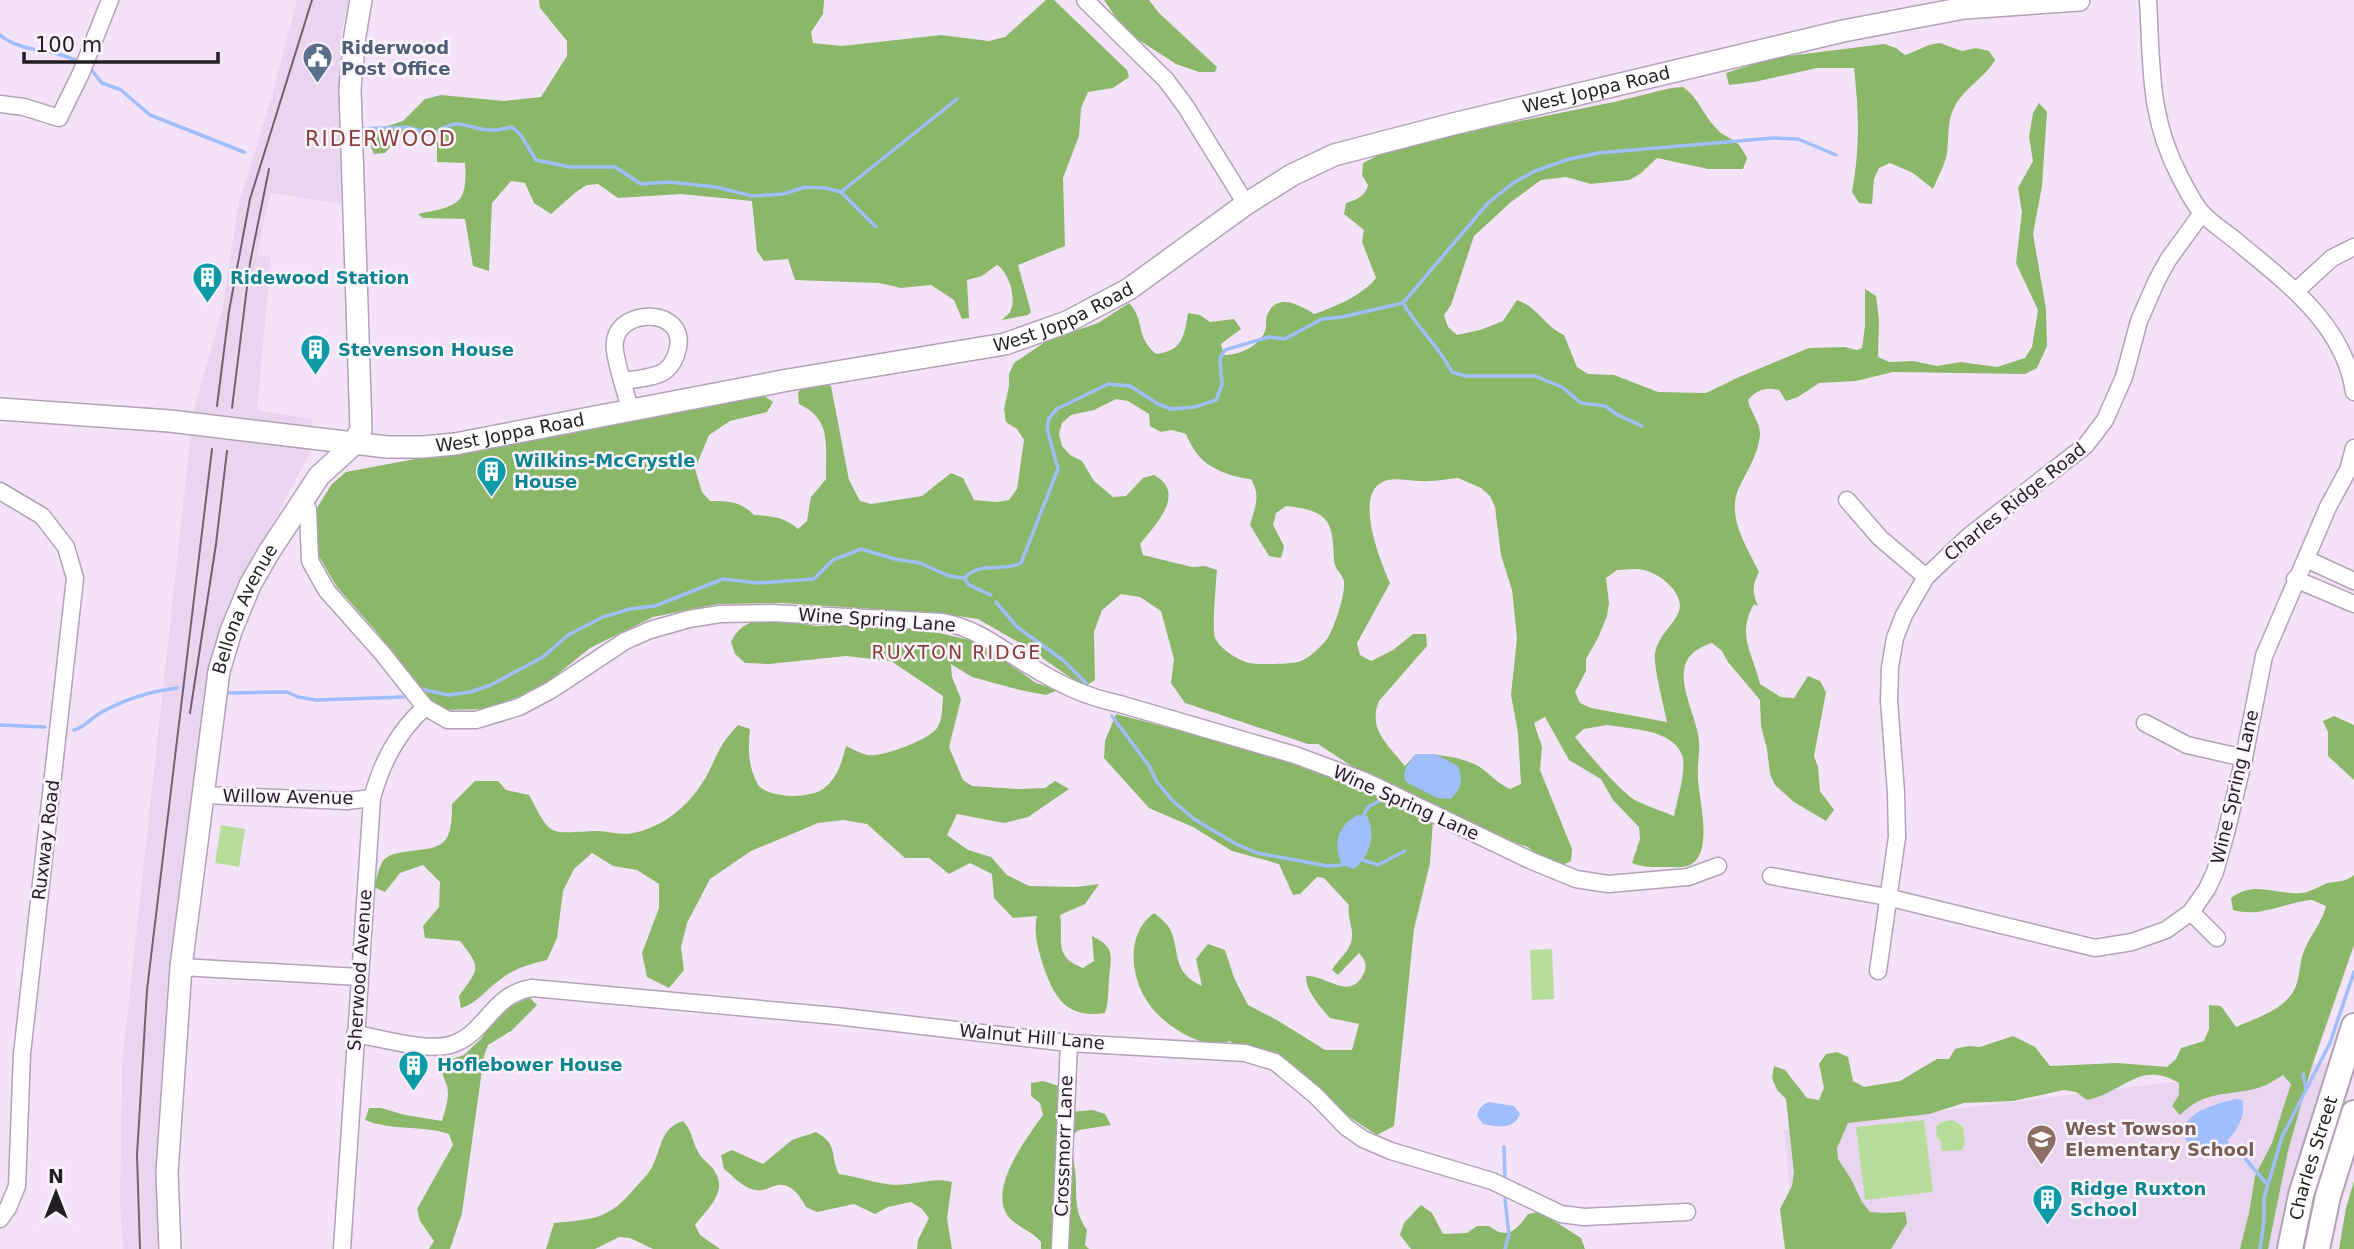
<svg xmlns="http://www.w3.org/2000/svg" width="2354" height="1249" font-family="'DejaVu Sans',sans-serif">
<style>
.built{fill:#ead5f0}
.green{fill:#b7dd9a}
.forest{fill:#8bb868;fill-rule:evenodd}
.water{fill:#a0bdfc}
.lines{fill:none;stroke-linecap:round;stroke-linejoin:round}
.stream{stroke:#a0bdfc;stroke-width:3.5}
.street-casing{stroke:#b2a2b6;stroke-width:19}
.secondary-casing{stroke:#b2a2b6;stroke-width:24}
.primary-casing{stroke:#b2a2b6;stroke-width:28}
.street{stroke:#fff;stroke-width:16}
.secondary{stroke:#fff;stroke-width:21}
.primary{stroke:#fff;stroke-width:24}
.tram{stroke:#6d6370;stroke-width:2}
.labels{text-anchor:middle;stroke-width:5;stroke-linejoin:round;paint-order:stroke}
.service-label{font-size:18px;font-weight:bold;fill:#4e5e75;stroke:#fbf4fd;text-anchor:start}
.street-label{font-size:18px;fill:#231d25;stroke:#fbf4fd}
.culture-label{font-size:18px;font-weight:bold;fill:#0d838f;stroke:#fbf4fd;text-anchor:start}
.education-label{font-size:18px;font-weight:bold;fill:#785e54;stroke:#fbf4fd;text-anchor:start}
.neighbourhood-label{font-size:19px;letter-spacing:2px;fill:#873f38;stroke:#fbf4fd}
.quarter-label{font-size:21px;letter-spacing:2px;fill:#873f38;stroke:#fbf4fd}
</style>
<rect width="100%" height="100%" fill="#f4e3f8"/>
<!-- built -->
<g class="built">
<polygon points="297,0 349,0 341,33 339,118 341,204 270,193 257,255 271,257 257,410 312,419 310,452 238,590 223,632 161,1249 123,1249 120,1206 122,1064 190,441 194,409 222,311 239,202 272,96"/>
<polygon points="2328,1063 2285,1202 2277,1249 1795,1249 1784,1130"/>
</g>
<!-- green -->
<g class="green">
<polygon points="221,825 245,829 239,867 215,863"/>
<polygon points="1552,949 1554,999 1532,1000 1530,950"/>
<polygon points="1924,1120 1933,1192 1865,1200 1856,1127"/>
<polygon points="1953,1120 1963,1127 1965,1144 1962,1150 1942,1151 1941,1141 1937,1138 1936,1127 1941,1122"/>
</g>
<!-- forest -->
<g class="forest">
<path d="M539 0H824L823 14 811 32 813 43 842 46 941 35 989 41 1005 37 1046 0H1054L1127 70 1129 77 1113 88 1088 92 1081 108 1079 136 1063 178 1065 246 1018 265 1031 312 1028 315 1002 320C1004 317 1008 315 1010 312 1017 299 1009 272 997 265L982 276 967 280 969 318 962 319 954 300 931 285 901 288 879 283 795 280 788 259 764 261 757 251 752 201 681 194 618 198 598 184 587 185 576 192 551 214 534 203 525 183 511 181 492 203 489 271 473 266 465 219 423 218 418 214C457 206 468 206 465 163L437 162V140L430 133 402 134 385 153 374 154 371 147 372 131 403 121 425 99 441 95 504 101 541 97 567 56V41L540 8Z"/>
<polygon points="1104,0 1149,0 1159,13 1217,67 1215,72 1199,72 1176,64 1125,31"/>
<path d="M1940 43 1962 51 1976 48 1989 51 1995 60C1984 79 1962 89 1953 110 1947 123 1949 139 1947 153 1945 165 1938 177 1933 189L1913 173 1890 163 1879 168 1874 179 1872 204 1859 203 1852 192C1860 148 1859 112 1854 68H1817L1754 82 1729 85 1726 73 1772 58 1884 44 1896 48 1905 55C1918 51 1926 44 1940 43Z"/>
<path d="M1683 87C1697 96 1703 114 1715 127 1729 143 1735 133 1747 158L1743 169H1708L1657 158 1640 174 1629 180 1591 184 1566 177 1541 180 1511 202 1474 236 1451 305 1444 315 1448 327 1457 335 1480 330 1503 321 1517 300C1538 307 1545 327 1564 335L1577 367 1588 374 1614 375 1658 392 1706 393 1739 377 1809 348 1845 347 1857 350 1862 348 1865 326V289L1876 296 1879 320 1878 357 1889 362 1913 361 1937 366 1961 362 1997 367 2025 358 2032 347 2038 310 2016 263 2022 212 2018 188 2033 161 2029 137 2033 113 2039 103 2047 112 2042 186 2033 234 2046 309 2047 346 2037 368 2025 374 1893 372 1856 381 1819 383 1798 397 1786 401 1779 390C1765 387 1758 389 1748 400 1750 412 1761 423 1760 435 1758 456 1746 472 1738 490 1727 518 1747 547 1759 572 1752 585 1752 592 1758 606L1754 604C1736 636 1753 653 1760 684L1781 697 1794 698 1808 676 1820 681 1826 692 1814 756 1818 767 1820 791 1834 810 1826 821 1794 802 1775 785 1770 774 1767 749 1761 726 1760 700 1728 662 1722 651 1712 643C1659 659 1696 707 1699 741 1700 753 1697 766 1698 779 1699 800 1714 853 1690 865 1684 868 1675 867 1669 867 1655 867 1644 868 1632 863L1640 839 1639 827 1613 800 1601 779 1569 760 1545 717 1534 723 1542 747 1540 770 1572 849 1571 861 1560 866 1547 864 1528 847 1492 835 1376 782 1318 744H1308L1185 703 1171 683 1174 659 1161 611 1140 597 1121 594 1102 610 1094 632 1095 680 1084 687 1025 646 978 619 935 613 782 603 718 604 653 617 590 648 543 686 489 709 447 710 427 698 375 630 337 587 318 555 314 520 318 506 332 484 346 472 762 394 773 402 767 412 730 421 709 435 695 469 702 492 710 501C729 501 740 501 754 515 772 516 784 517 798 529L807 521 811 497 826 479C825 446 833 420 799 404L798 392 807 384 819 381 831 386 849 480 860 501 871 504 922 496 951 473 963 478 974 500 997 502 1009 500 1017 489 1024 440 1017 429 1006 422 1004 409 1009 386V374L1014 363 1048 340 1098 323 1129 303C1146 321 1134 335 1156 354 1183 351 1184 336 1188 313L1200 315 1210 322 1234 319 1241 329 1221 344 1224 355C1238 355 1259 347 1265 331 1267 326 1265 320 1267 315 1277 292 1299 305 1314 314 1335 307 1363 295 1376 278L1362 242 1364 230 1344 214 1346 203C1356 200 1366 196 1368 185L1362 175 1363 163 1397 146 1422 143 1446 136 1614 102 1671 88ZM1116 399 1128 401 1149 414 1150 426 1161 432 1172 430 1186 434C1189 441 1193 449 1198 455 1209 469 1234 478 1251 479 1261 496 1255 507 1250 525L1269 556 1281 558 1284 546 1273 525 1276 513 1286 506C1328 511 1333 519 1334 560 1335 570 1339 570 1343 578 1348 589 1334 629 1327 639 1321 647 1307 660 1298 662 1289 664 1259 665 1249 663 1238 660 1220 649 1215 638 1212 631 1216 582 1217 570L1205 566 1192 567 1143 555 1140 544C1156 524 1187 493 1154 475L1143 478 1126 496 1113 497 1094 481 1082 461 1070 455 1062 446 1059 434 1062 423 1071 415 1094 410ZM1458 478 1481 488 1490 496 1495 507 1501 555 1512 590 1517 638 1511 695 1518 733 1521 784 1510 789C1496 783 1490 773 1478 766 1460 756 1436 754 1416 754L1405 766C1389 745 1367 730 1379 701L1427 646 1426 634H1413L1393 650 1371 661 1360 655 1357 643 1390 583C1381 562 1350 489 1388 480 1398 478 1409 481 1420 481 1433 482 1446 479 1458 478ZM1617 570C1625 570 1635 568 1644 570 1659 573 1685 593 1679 611 1675 624 1659 634 1655 653 1653 666 1664 706 1667 722L1591 708 1580 703 1575 692 1586 671V659L1598 638 1607 616 1609 603 1606 578ZM1607 725C1629 729 1673 729 1682 755 1687 769 1677 801 1674 816 1662 811 1649 807 1637 801 1622 794 1586 751 1575 737L1584 729Z"/>
<path d="M769 618 816 626 905 625 978 642 1036 683 1058 690 1046 695 1020 690 972 677 951 664 952 677 961 699 949 747 963 780 972 786 1020 789 1045 788 1055 781 1069 789 1028 817 1004 823 957 814 947 835 968 850 991 857 1007 875 1029 886 1076 887 1099 884 1085 904 1060 915C1064 940 1052 956 1083 968L1094 961 1092 936C1116 948 1111 956 1109 979 1108 991 1109 1001 1105 1013 1067 1019 1054 998 1043 965 1038 949 1033 933 1037 916L1013 918 994 898 992 874 970 863 949 874 929 858H905L867 824 843 820 818 823 751 851 710 879 687 923 681 947 684 970 669 988 647 977 642 953 659 908V884L637 870 613 866 592 853 574 869 563 891 557 938 547 960C530 964 515 968 501 979 486 989 478 1003 461 1008L459 996C479 968 482 969 460 941L425 938 423 926 439 907 440 882 423 865 400 873 385 892 374 887C377 879 378 868 383 861 389 854 394 854 403 852 443 847 452 849 452 804L475 781H498L506 790 529 795C552 838 547 833 595 831 607 830 621 836 633 833 665 827 692 803 707 775 719 752 719 745 738 725L750 729C748 747 748 766 757 783 765 799 810 799 823 789 837 779 842 762 846 746 853 749 860 753 867 755 881 758 929 740 937 728 943 719 942 707 943 696L891 661 846 656 769 664 745 663 735 654 731 642C740 624 750 622 769 618Z"/>
<path d="M1116 714 1291 760 1351 781 1433 821 1430 863 1414 929 1394 1126 1377 1135C1362 1125 1345 1115 1332 1104 1296 1072 1284 1049 1232 1043L1230 1041C1204 1053 1160 1023 1147 1001 1130 975 1126 933 1154 913 1160 918 1166 922 1170 929 1181 953 1171 972 1202 986L1196 959 1208 944 1225 950 1234 978 1248 1005 1277 1020 1325 1050H1352L1359 1024 1330 1018C1320 1006 1306 992 1306 976 1326 974 1350 1003 1364 973 1368 964 1364 959 1359 953L1338 975 1332 970C1339 958 1353 950 1352 934 1352 924 1347 917 1349 905L1324 878 1317 877 1300 894 1293 895 1279 864 1232 851 1193 827 1149 808 1104 758 1105 741Z"/>
<polygon points="2334,716 2354,725 2354,780 2328,756 2328,732 2323,721"/>
<path d="M2354 875V945L2311 1069 2288 1151 2268 1249H2240L2249 1213 2255 1176 2272 1143 2291 1084 2283 1075C2275 1080 2266 1086 2258 1088 2225 1097 2207 1089 2180 1115L2172 1106 2179 1095V1083C2139 1060 2125 1092 2087 1100L2076 1092 2064 1090 2013 1101 1964 1103 1929 1114 1848 1123 1837 1148 1838 1159 1851 1179 1862 1202 1870 1212 1882 1213 1905 1212 1907 1223 1891 1249H1785L1780 1209 1792 1186 1794 1173 1786 1099 1777 1090 1772 1078 1774 1066 1785 1070 1807 1098 1819 1100 1824 1088 1819 1064 1826 1054 1837 1052 1848 1057 1853 1081 1864 1087 1900 1081 1937 1059H1949L1955 1049 1968 1046 1980 1047 2013 1036 2035 1047 2050 1066 2118 1063 2167 1067 2176 1059 2181 1048 2204 1041 2209 1029V1005L2221 1006 2236 1027C2258 1017 2289 1009 2297 983 2300 973 2300 961 2304 951 2310 935 2322 923 2326 906L2312 900C2285 902 2261 918 2233 910L2231 898C2255 880 2274 895 2301 893 2311 892 2319 886 2328 883 2338 881 2346 882 2354 875Z"/>
<path d="M529 997 537 1005 511 1031 488 1045 484 1056 462 1213 450 1249H429L434 1241 420 1221 417 1209 453 1145 449 1134C422 1125 391 1131 365 1120L369 1108H381L405 1115 442 1121C445 1110 450 1097 447 1086 444 1077 441 1072 440 1063L464 1055 482 1038 487 1027 504 1010Z"/>
<path d="M1043 1081 1059 1086 1057 1249H1041V1242C1032 1231 1016 1227 1007 1215 989 1186 1027 1138 1043 1115L1040 1103 1031 1096V1083Z"/>
<path d="M1093 1110 1105 1114 1111 1125 1079 1130 1069 1137C1071 1148 1074 1159 1075 1170 1078 1194 1072 1208 1087 1230L1085 1245 1089 1249H1063L1069 1112Z"/>
<path d="M683 1121C694 1133 692 1144 700 1155 704 1161 712 1165 715 1172 728 1192 707 1209 695 1225L700 1235 720 1249H653L630 1238 619 1237 595 1249H546L554 1223C594 1219 608 1220 635 1188 640 1182 648 1175 652 1167 662 1148 660 1128 683 1121Z"/>
<path d="M816 1132C839 1145 829 1153 839 1174 855 1176 871 1182 887 1184 910 1188 931 1176 952 1182L947 1218 952 1249H917L918 1240 929 1218 922 1209 911 1202 888 1207 875 1214 854 1204 817 1212 806 1207C801 1197 791 1183 778 1185 771 1186 764 1192 756 1190 744 1189 733 1176 724 1169L721 1155 732 1150 763 1164 792 1140Z"/>
<polygon points="2354,1181 2354,1249 2339,1249 2346,1208"/>
<path d="M1421 1205 1432 1213 1443 1234 1467 1233 1477 1226H1489C1507 1240 1516 1231 1528 1214L1540 1212 1581 1238 1585 1249H1411L1400 1235 1404 1223Z"/>
</g>
<!-- water -->
<g class="water">
<path d="M1416 754H1435L1458 766C1463 781 1462 787 1451 799L1437 798 1406 782C1401 770 1409 763 1416 754Z"/>
<path d="M1358 815 1367 816C1377 834 1369 857 1354 869L1342 865C1333 845 1336 826 1358 815Z"/>
<path d="M2236 1099 2242 1100C2249 1124 2222 1149 2203 1158 2158 1124 2202 1106 2236 1099Z"/>
<path d="M1489 1102 1514 1106 1520 1114C1514 1130 1497 1127 1483 1124L1477 1116C1478 1109 1482 1104 1489 1102Z"/>
</g>
<g class="lines">
<!-- stream -->
<g class="stream">
<path d="M0 35C17 49 38 49 58 54 65 56 73 59 80 62"/>
<polyline points="89,67 102,83 121,90 150,115 244,152"/>
<path d="M360 129 407 127 434 135C459 113 467 131 494 130 500 130 506 128 512 127L520 134 536 160 570 167H615L641 184 668 182 716 187 752 196 783 194 805 187 825 188 841 192 876 227"/>
<polyline points="841,192 957,99"/>
<path d="M1403 303C1417 328 1439 346 1452 372L1465 376H1535L1562 387 1581 403 1605 406 1618 415 1642 426"/>
<path d="M964 578C983 560 1000 573 1021 563L1058 469 1047 429 1049 418 1057 409 1108 384 1130 386 1158 404 1171 409 1195 407 1216 400 1222 385 1220 358 1225 350 1269 337 1285 339 1322 319 1342 317 1403 303 1488 203 1513 183 1535 171 1566 160 1598 153 1773 138 1798 139 1836 155"/>
<polyline points="996,602 1017,627 1063,660 1086,683"/>
<polyline points="421,689 448,695 471,692 491,685 543,657 568,635 603,617 630,609 655,606 723,579 758,583 814,579 833,560 861,549 895,559 920,563 949,576 964,578 969,585 991,595"/>
<polyline points="225,693 287,692 298,697 316,700 403,697"/>
<polyline points="1112,716 1149,766 1157,782 1172,800 1194,819 1236,844 1257,853 1328,866 1342,865 1343,862"/>
<polyline points="0,725 45,727"/>
<path d="M74 730C85 727 92 717 102 712 124 700 152 691 177 688"/>
<polyline points="1361,820 1368,807 1381,800"/>
<polyline points="1363,860 1378,865 1405,851"/>
<polyline points="2303,1074 2306,1089"/>
<polyline points="2226,1142 2230,1148 2242,1155 2267,1184"/>
<polyline points="1504,1147 1505,1178"/>
<polyline points="1505,1249 1509,1235 1505,1199"/>
<polyline points="2260,1249 2264,1221 2264,1198 2282,1137 2330,1043 2354,972"/>
</g>
<defs>
<g id="street">
<polyline points="1085,0 1166,80 1186,107 1246,204"/>
<path d="M2148 0C2152 66 2148 116 2180 177 2186 188 2193 203 2202 213 2211 223 2224 231 2235 240 2284 281 2344 323 2354 392"/>
<polyline points="0,104 24,107 59,118 81,73 110,0"/>
<polyline points="2296,291 2332,258 2354,247"/>
<path d="M623 381C636 379 654 378 665 371 673 365 676 357 678 348 686 308 620 307 615 341 612 354 627 395 630 409"/>
<polyline points="0,491 42,516 66,547 75,578 22,1054 17,1186 8,1208 0,1219"/>
<polyline points="1847,500 1880,538 1926,577"/>
<path d="M301 501 308 509 310 561 327 591 383 654 425 707 448 720H476L519 707 551 690 625 641 650 630 689 619 720 614 771 613 943 622C981 630 997 647 1030 666 1059 684 1086 697 1120 704L1295 755 1365 781 1532 861 1576 879 1608 884 1688 877 1718 866"/>
<polyline points="2306,559 2354,581"/>
<polyline points="2295,579 2354,604"/>
<polyline points="2145,723 2187,745 2244,758"/>
<polyline points="204,795 347,801 372,798"/>
<polyline points="1771,876 1887,897 2095,948 2132,942 2166,930 2191,912 2207,889 2215,872 2226,833 2244,758 2264,656 2328,507 2348,470 2354,448"/>
<polyline points="2191,912 2217,938"/>
<polyline points="181,967 359,977"/>
<polyline points="1878,971 1897,837 1896,792 1889,701 1890,667 1895,638 1904,615 1926,577 1969,536 2086,445 2105,420 2124,377 2139,321 2157,280 2168,260 2202,213"/>
<path d="M355 1034C382 1038 428 1053 453 1044 487 1032 492 994 532 988L836 1016 1069 1043 1245 1053 1275 1062 1315 1095 1346 1127 1363 1139 1391 1151 1492 1181 1561 1214 1584 1217 1687 1212"/>
<path d="M342 1249 372 798C382 762 397 733 425 707"/>
<polyline points="1060,1249 1069,1043"/>
</g>
<g id="secondary">
<path id="s1" d="M0 409 170 421 387 447H423L455 444 788 380 1005 344 1067 322 1129 289 1246 204 1292 175 1334 155 1449 125 1843 31 1964 8 2079 0"/>
<path id="s2" d="M170 1249 167 1173 181 967 219 671 231 631 250 585 269 552 319 476 354 444 361 429 350 89 355 35 361 0"/>
</g>
<g id="primary">
<path id="s3" d="M2290 1249 2301 1195 2354 1026"/>
<polyline points="2317,1249 2328,1196 2354,1113"/>
</g>
</defs>
<!-- street casing -->
<use href="#street" class="street-casing"/>
<!-- secondary casing -->
<use href="#secondary" class="secondary-casing"/>
<!-- primary casing -->
<use href="#primary" class="primary-casing"/>
<!-- street -->
<use href="#street" class="street"/>
<!-- secondary -->
<use href="#secondary" class="secondary"/>
<!-- primary -->
<use href="#primary" class="primary"/>
<!-- tram -->
<g class="tram">
<polyline points="217,406 229,311 250,199 312,0"/>
<polyline points="232,408 250,263 269,169"/>
<polyline points="190,713 216,544 227,451"/>
<polyline points="140,1249 137,1155 147,990 212,449"/>
</g>
</g>
<!-- icons -->
<defs>
<symbol id="civic-pin" viewBox="-11 -11 22 30"><path d="M0 17L-7.5 6A9.5 9.5 0 1 1 7.5 6Z" fill="#5c6f8a" stroke="#fbf4fd"/><path d="M-.6-6.5H3V-4.5H.6V-3L4-1V1h2V6H-6V1h2V-1L-.6-3ZM-1.2 2.5V6h2.4V2.5Z" fill="#fff"/></symbol>
<symbol id="building-pin" viewBox="-11 -11 22 30"><path d="M0 17L-7.5 6A9.5 9.5 0 1 1 7.5 6Z" fill="#0f9aa8" stroke="#fbf4fd"/><path d="M-4-6H4V6H1V3H-1V6H-4ZM-2.5-4.3h1.7v1.8h-1.7ZM.8-4.3h1.7v1.8H.8ZM-2.5-1h1.7V.8h-1.7ZM.8-1h1.7V.8H.8Z" fill="#fff"/></symbol>
<symbol id="school-pin" viewBox="-11 -11 22 30"><path d="M0 17L-7.5 6A9.5 9.5 0 1 1 7.5 6Z" fill="#8d6e63" stroke="#fbf4fd"/><path d="M0-5L7-2L0 1L-7-2ZM-4 1L0 2.5L4 1V4Q0 6-4 4Z" fill="#fff"/></symbol>
</defs>
<g fill-rule="evenodd">
<use href="#civic-pin" x="300" y="40" width="35" height="47"/>
<use href="#building-pin" x="190" y="260" width="35" height="47"/>
<use href="#building-pin" x="298" y="332" width="35" height="47"/>
<use href="#building-pin" x="474" y="454" width="35" height="47"/>
<use href="#building-pin" x="396" y="1048" width="35" height="47"/>
<use href="#school-pin" x="2024" y="1122" width="35" height="47"/>
<use href="#building-pin" x="2030" y="1182" width="35" height="47"/>
</g>
<g class="labels">
<!-- service labels -->
<g class="service-label">
<text x="341" y="54">Riderwood<tspan x="341" dy="21">Post Office</tspan></text>
</g>
<!-- street labels -->
<g class="street-label">
<text dy="6" stroke="none"><textPath href="#s1" startOffset="1668">West Joppa Road</textPath></text>
<text dy="6" stroke="none"><textPath href="#s1" startOffset="1080">West Joppa Road</textPath></text>
<text dy="6" stroke="none"><textPath href="#s1" startOffset="513">West Joppa Road</textPath></text>
<text transform="translate(2015 502) rotate(-39)" y="6">Charles Ridge Road</text>
<text dy="6" stroke="none"><textPath href="#s2" startOffset="648">Bellona Avenue</textPath></text>
<text transform="translate(877 620) rotate(4)" y="6">Wine Spring Lane</text>
<text transform="translate(2235 787) rotate(-77)" y="6">Wine Spring Lane</text>
<text transform="translate(288 797) rotate(1)" y="6">Willow Avenue</text>
<text transform="translate(1406 803) rotate(24)" y="6">Wine Spring Lane</text>
<text transform="translate(46 840) rotate(-83)" y="6">Ruxway Road</text>
<text transform="translate(360 970) rotate(-86)" y="6">Sherwood Avenue</text>
<text transform="translate(1032 1037) rotate(5)" y="6">Walnut Hill Lane</text>
<text transform="translate(1064 1146) rotate(-88)" y="6">Crossmorr Lane</text>
<text dy="6" stroke="none"><textPath href="#s3" startOffset="94">Charles Street</textPath></text>
</g>
<!-- culture labels -->
<g class="culture-label">
<text x="230" y="284">Ridewood Station</text>
<text x="338" y="356">Stevenson House</text>
<text x="514" y="467">Wilkins-McCrystle<tspan x="514" dy="21">House</tspan></text>
<text x="437" y="1071">Hoflebower House</text>
<text x="2070" y="1195">Ridge Ruxton<tspan x="2070" dy="21">School</tspan></text>
</g>
<!-- education labels -->
<g class="education-label">
<text x="2065" y="1135">West Towson<tspan x="2065" dy="21">Elementary School</tspan></text>
</g>
<!-- neighbourhood labels -->
<g class="neighbourhood-label">
<text x="957" y="659">RUXTON RIDGE</text>
</g>
<!-- quarter labels -->
<g class="quarter-label">
<text x="381" y="146">RIDERWOOD</text>
</g>
</g>
<!-- north arrow -->
<g transform="translate(56 1193)" stroke="#fbf4fd" stroke-width="5" paint-order="stroke">
<path d="M0-5L12 26L0 18L-12 26Z" fill="#231d25"/>
<text y="-10" font-size="19" font-weight="bold" text-anchor="middle" fill="#231d25">N</text>
</g>
<!-- scale -->
<path d="M24 52v10h194v-10" fill="none" stroke="#231d25" stroke-width="3.5"/>
<text x="35" y="52" font-size="21" fill="#231d25" stroke="#fbf4fd" stroke-width="5" paint-order="stroke">100 m</text>
</svg>
